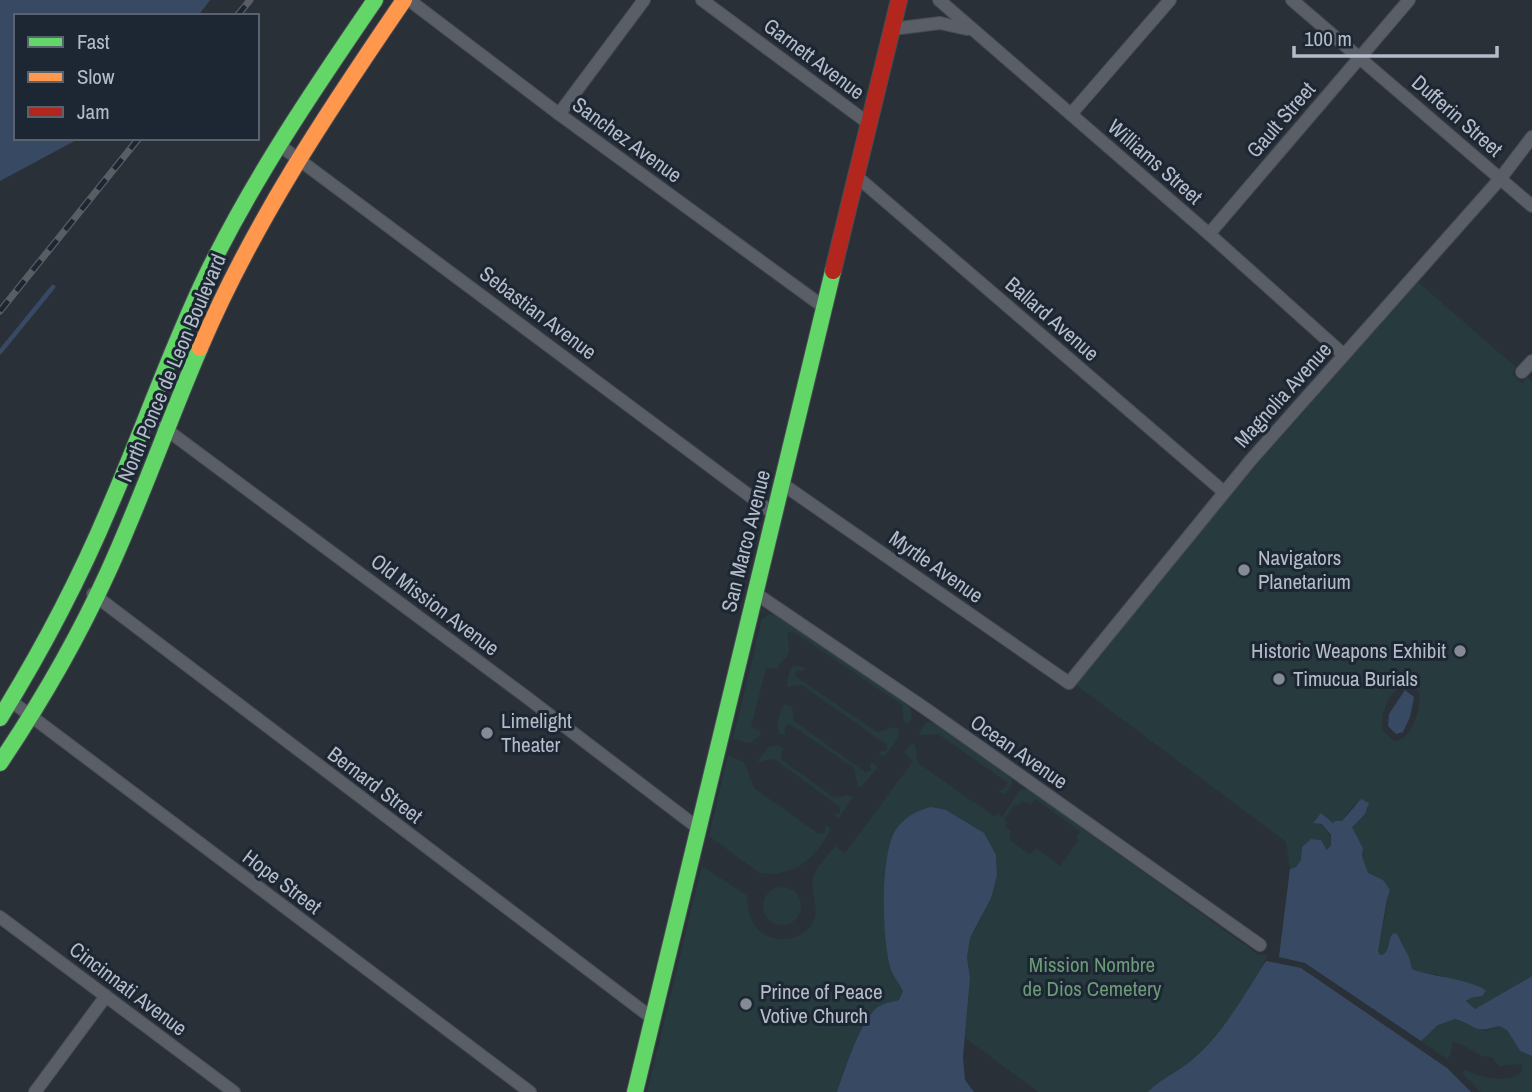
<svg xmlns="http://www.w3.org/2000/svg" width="1532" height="1092" font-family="'Archivo Narrow',sans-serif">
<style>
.green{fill:#273a3e;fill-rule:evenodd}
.water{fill:#384963}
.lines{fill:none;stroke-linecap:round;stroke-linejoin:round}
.stream{stroke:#384963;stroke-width:4.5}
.street-casing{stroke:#484c53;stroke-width:14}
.fast-casing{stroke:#484c55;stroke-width:18}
.slow-casing{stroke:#484c55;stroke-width:18}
.jam-casing{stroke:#484c55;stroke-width:18}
.street{stroke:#5a5e66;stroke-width:12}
.fast{stroke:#63d668;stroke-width:16}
.slow{stroke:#ff974d;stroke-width:16}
.jam{stroke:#b3261e;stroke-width:16}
.rail-casing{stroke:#595d64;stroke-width:7}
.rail{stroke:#1d2633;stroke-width:4.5;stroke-dasharray:13;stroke-linecap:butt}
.poi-dot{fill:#848b96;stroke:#1d2633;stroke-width:2.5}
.labels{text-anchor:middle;stroke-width:6;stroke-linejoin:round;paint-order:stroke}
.street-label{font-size:21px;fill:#b4bcc9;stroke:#1d2633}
.poi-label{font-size:21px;fill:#b4bcc9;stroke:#1d2633;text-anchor:start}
.park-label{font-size:21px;fill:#6b9a76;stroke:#1d2633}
</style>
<rect width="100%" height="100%" fill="#2a3038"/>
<!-- green -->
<g class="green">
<path d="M1418 282 1517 368 1512 374 1522 383 1527 377 1532 382V976L1475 1009 1466 1002 1471 998H1477L1476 985 1453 981 1435 974 1421 973 1412 969 1402 942 1384 955H1380L1378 951C1379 935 1395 894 1383 881 1380 878 1372 876 1368 874L1362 856 1363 848 1352 827 1357 801 1342 821 1334 823 1321 814 1314 820C1325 826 1331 832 1331 845L1327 850 1321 840 1311 839 1302 847 1301 860 1296 867 1290 869 1286 842 1076 685 1229 496ZM1407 684 1419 692C1421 709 1414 736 1396 741L1391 739 1383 730C1379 714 1390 689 1407 684Z"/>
<path d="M770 614 782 617 910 707C913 713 912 719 908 724L904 723 902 705 794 632 787 633C788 639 791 649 788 655 784 661 780 661 778 668H766L751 727 759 730 761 735 750 743 733 739 762 619Z"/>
<polygon points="792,666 805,667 804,670 795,672 795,676 877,732 894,727 898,728 899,736 886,755 882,756 878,752 887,750 887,745 802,685 787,687 788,676"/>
<path d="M785 704 792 707 794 721 865 772 871 771 870 762 876 765 877 768 861 787 858 786 854 768 791 725 785 726V735L779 734C776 726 779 711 785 704Z"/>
<polygon points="927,722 936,723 1011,778 1013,783 1006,793 1002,794 999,791 1007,787 1007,782 938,734 920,735 919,732"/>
<path d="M912 743 915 745 918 763 995 817 998 814 1002 817 1020 790 1028 789 1259 955H1267C1260 980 1209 1048 1188 1064 1174 1074 1159 1080 1148 1092H1038L965 1038 970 978 967 957 970 938 978 925 997 875 996 855 890 843 884 915 890 969 903 991 899 1000 871 1013 857 1040 837 1092H647L702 866 746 895C749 906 748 917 755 926 768 946 805 943 814 920 820 904 807 887 815 872 820 863 829 854 835 846L845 853 913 761 904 753ZM1035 799 1080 831 1076 838 1079 840 1060 866 1036 848 1030 855 1009 839 1011 831 1005 826 1008 822 1004 820 1015 804 1018 806 1022 801 1031 805Z"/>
<polygon points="778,745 783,748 781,759 835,798 850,795 853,797 839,818 833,815 840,813 840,807 774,759 757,762 768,747"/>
<path d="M728 755 744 762 754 788 819 834 825 833V825L831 828C817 858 794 878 759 873L709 836Z"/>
<circle cx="782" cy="906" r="19"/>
<path d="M1449 1019 1461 1021 1485 1031 1499 1026 1507 1030 1520 1051 1532 1056V1092H1481L1462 1073 1466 1070C1482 1078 1508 1084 1522 1072V1064L1499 1066 1492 1057C1476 1058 1468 1044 1453 1042L1450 1055 1447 1059 1421 1041 1427 1033Z"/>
</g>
<!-- water -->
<g class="water">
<polygon points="0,0 210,0 198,16 16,16 16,138 80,138 0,181"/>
<polygon points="1405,690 1414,697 1410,717 1403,732 1396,734 1388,726 1389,714"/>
<path d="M1361 799 1369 803 1365 814 1352 827 1363 848 1362 856 1368 873 1383 880 1390 890 1387 899 1378 951 1380 955 1384 954C1390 949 1388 939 1393 933L1397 934 1409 957 1412 969C1427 976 1476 980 1486 991L1482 996 1471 998 1466 1001 1475 1009 1532 976V1056L1520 1051 1507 1030 1499 1026C1473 1034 1478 1026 1455 1019L1438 1025 1421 1041 1305 963 1279 957 1290 869 1296 867 1301 860 1302 847 1311 839 1321 840 1327 850 1331 845V835L1322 824 1313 823 1321 813 1333 823 1335 821H1342Z"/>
<path d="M931 807 946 810 984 833 996 855 997 875 991 898 970 938 967 957 970 978 963 1057 965 1080 974 1092H837C845 1070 860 1020 878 1007 884 1003 892 1002 899 1000L903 991C899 983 892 975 890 967 882 936 880 858 895 831 904 817 916 811 931 807Z"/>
<path d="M1266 961 1301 968 1447 1068 1471 1092H1148C1159 1080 1174 1074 1187 1064 1219 1040 1245 994 1266 961Z"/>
</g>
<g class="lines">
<!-- stream -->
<polyline class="stream" points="0,352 53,287"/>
<defs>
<g id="street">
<polyline points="409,0 559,114 825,308"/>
<polyline points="702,0 868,123"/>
<polyline points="939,0 1209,234 1344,355"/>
<polyline points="1292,0 1532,206"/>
<polyline points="892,29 940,23 967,29"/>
<polyline points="559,114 644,0"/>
<polyline points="1071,114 1170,0"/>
<polyline points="278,144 774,514"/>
<polyline points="855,175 1224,492"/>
<polyline points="1209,234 1409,0"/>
<polyline points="1522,372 1532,361"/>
<polyline points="163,427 525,696 698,828"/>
<polyline points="781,483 1069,683 1250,461 1500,179 1532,137"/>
<polyline points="755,593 926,709 1260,945"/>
<polyline points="93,594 652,1018"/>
<polyline points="11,701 530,1092"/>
<polyline points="0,917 234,1092"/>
<polyline points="35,1092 106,996"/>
</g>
<g id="fast">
<path d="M0 718C42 650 79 580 110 506 143 430 170 351 206 276 253 179 314 89 375 0"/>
<path d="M0 763C41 702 78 638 108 572 142 498 168 422 200 348"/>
<polyline points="635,1092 833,271"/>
</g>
<path id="slow" d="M200 348C253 223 328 111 404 0"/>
<polyline id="jam" points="833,271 899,0"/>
</defs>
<!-- street casing -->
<use href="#street" class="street-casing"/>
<!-- fast casing -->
<use href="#fast" class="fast-casing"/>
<!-- slow casing -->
<use href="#slow" class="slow-casing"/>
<!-- jam casing -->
<use href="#jam" class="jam-casing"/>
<!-- street -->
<use href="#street" class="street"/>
<!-- fast -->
<use href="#fast" class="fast"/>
<!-- slow -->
<use href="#slow" class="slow"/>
<!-- jam -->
<use href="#jam" class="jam"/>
<defs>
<g id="rail">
<polyline points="237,16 250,0"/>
<polyline points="0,311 139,138"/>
</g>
</defs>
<!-- rail casing -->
<use href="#rail" class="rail-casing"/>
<!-- rail -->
<use href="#rail" class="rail"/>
</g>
<!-- markers -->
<g class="poi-dot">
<circle cx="1244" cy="570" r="7"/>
<circle cx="1460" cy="651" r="7"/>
<circle cx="1279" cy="679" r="7"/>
<circle cx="487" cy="733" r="7"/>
<circle cx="746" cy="1004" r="7"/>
</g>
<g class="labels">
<!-- street labels -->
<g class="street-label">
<text transform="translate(814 59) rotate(37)" y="7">Garnett Avenue</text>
<text transform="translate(1457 116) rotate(41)" y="7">Dufferin Street</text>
<text transform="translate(1281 120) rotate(-49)" y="7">Gault Street</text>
<text transform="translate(627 140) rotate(36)" y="7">Sanchez Avenue</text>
<text transform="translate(1155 162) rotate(41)" y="7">Williams Street</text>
<text transform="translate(538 313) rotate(37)" y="7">Sebastian Avenue</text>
<text transform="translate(1052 319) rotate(41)" y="7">Ballard Avenue</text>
<text transform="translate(172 368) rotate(-67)" y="7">North Ponce de Leon Boulevard</text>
<text transform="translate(1283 395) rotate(-48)" y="7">Magnolia Avenue</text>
<text transform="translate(746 541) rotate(-76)" y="7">San Marco Avenue</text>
<text transform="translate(936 567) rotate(35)" y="7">Myrtle Avenue</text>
<text transform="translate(435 605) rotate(37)" y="7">Old Mission Avenue</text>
<text transform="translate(1019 752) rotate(35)" y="7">Ocean Avenue</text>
<text transform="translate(375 785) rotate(37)" y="7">Bernard Street</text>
<text transform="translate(282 882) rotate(37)" y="7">Hope Street</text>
<text transform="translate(128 989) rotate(37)" y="7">Cincinnati Avenue</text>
</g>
<!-- poi labels -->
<g class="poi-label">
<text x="1258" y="565">Navigators<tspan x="1258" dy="24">Planetarium</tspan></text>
<text x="1446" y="658" text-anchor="end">Historic Weapons Exhibit</text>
<text x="1293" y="686">Timucua Burials</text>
<text x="501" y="728">Limelight<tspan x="501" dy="24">Theater</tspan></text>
<text x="760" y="999">Prince of Peace<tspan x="760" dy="24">Votive Church</tspan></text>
</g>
<!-- park labels -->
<g class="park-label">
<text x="1092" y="972">Mission Nombre<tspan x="1092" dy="24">de Dios Cemetery</tspan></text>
</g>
</g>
<!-- legend -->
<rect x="14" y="14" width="245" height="126" fill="#1d2633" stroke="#59626f" stroke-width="2"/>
<rect x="28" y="37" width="35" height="10" fill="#63d668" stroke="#59626f" stroke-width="2"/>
<text x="77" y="49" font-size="21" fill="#b4bcc9">Fast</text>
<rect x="28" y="72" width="35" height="10" fill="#ff974d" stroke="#59626f" stroke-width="2"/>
<text x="77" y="84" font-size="21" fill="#b4bcc9">Slow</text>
<rect x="28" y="107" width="35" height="10" fill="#b3261e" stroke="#59626f" stroke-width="2"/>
<text x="77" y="119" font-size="21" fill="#b4bcc9">Jam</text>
<!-- scale -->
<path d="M1294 46v10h203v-10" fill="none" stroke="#b4bcc9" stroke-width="3.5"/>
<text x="1304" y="46" font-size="21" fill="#b4bcc9" stroke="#1d2633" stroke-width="5" paint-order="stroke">100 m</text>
</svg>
